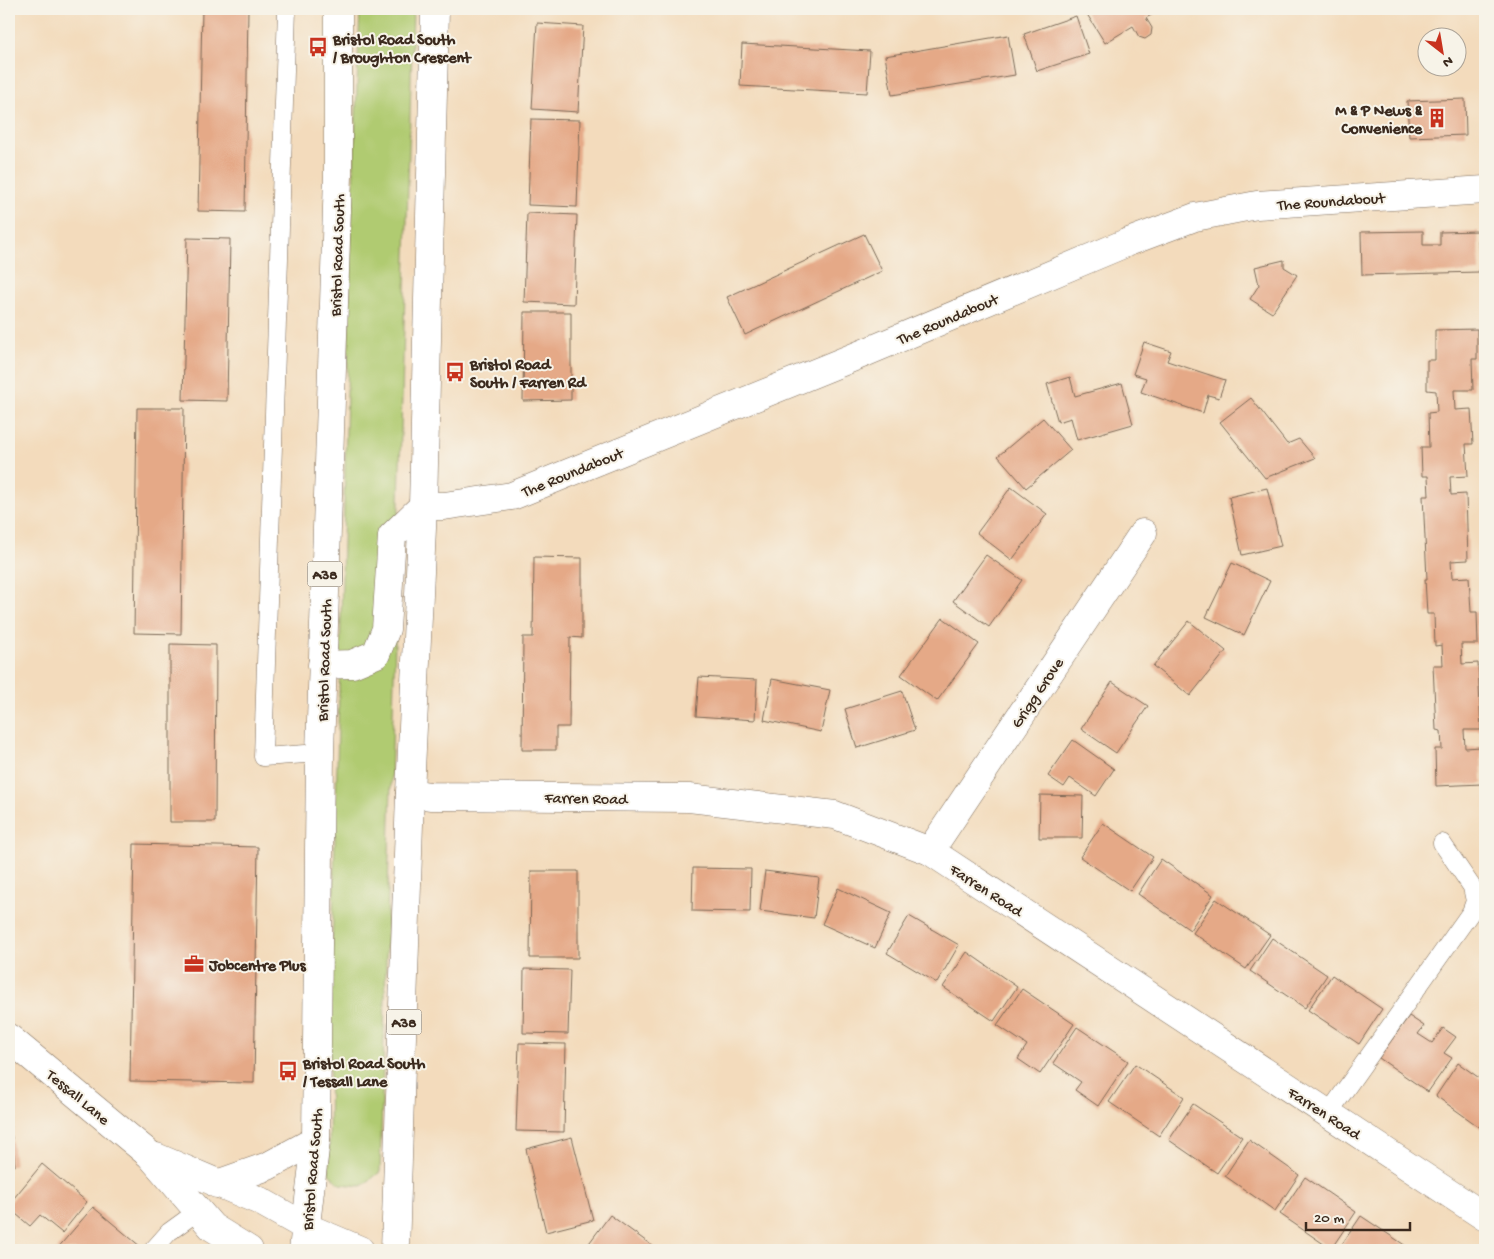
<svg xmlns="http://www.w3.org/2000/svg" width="1494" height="1259" font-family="'Gochi Hand',sans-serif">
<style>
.green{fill:#b0cb71;stroke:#767a48}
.building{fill:#e5a987}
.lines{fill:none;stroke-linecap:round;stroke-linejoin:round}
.service-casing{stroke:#7b6855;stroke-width:19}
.minor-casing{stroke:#7b6855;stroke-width:29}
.tertiary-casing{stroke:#7b6855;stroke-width:29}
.trunk-casing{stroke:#7b6855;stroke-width:29}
.service{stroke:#fff;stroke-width:18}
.minor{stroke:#fff;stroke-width:28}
.tertiary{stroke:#fff;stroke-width:28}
.trunk{stroke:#fff;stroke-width:28}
.labels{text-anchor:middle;stroke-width:4;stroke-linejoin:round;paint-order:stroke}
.shield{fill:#f7f3e8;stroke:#73665b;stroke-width:1}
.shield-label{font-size:15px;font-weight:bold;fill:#3b2a1e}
.poi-label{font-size:16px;font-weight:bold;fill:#3b2a1e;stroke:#f7f3e8;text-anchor:start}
.street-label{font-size:16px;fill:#3b2a1e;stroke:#f7f3e8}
</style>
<rect width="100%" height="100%" fill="#f7f3e8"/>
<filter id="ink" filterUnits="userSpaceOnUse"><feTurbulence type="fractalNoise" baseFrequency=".02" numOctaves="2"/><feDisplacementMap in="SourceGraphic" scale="10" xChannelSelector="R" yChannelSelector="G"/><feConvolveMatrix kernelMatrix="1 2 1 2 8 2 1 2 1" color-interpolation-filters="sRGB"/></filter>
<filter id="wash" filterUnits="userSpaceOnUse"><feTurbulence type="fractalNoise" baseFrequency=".0096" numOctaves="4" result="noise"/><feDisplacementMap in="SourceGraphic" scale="20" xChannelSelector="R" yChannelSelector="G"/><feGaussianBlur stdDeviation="1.12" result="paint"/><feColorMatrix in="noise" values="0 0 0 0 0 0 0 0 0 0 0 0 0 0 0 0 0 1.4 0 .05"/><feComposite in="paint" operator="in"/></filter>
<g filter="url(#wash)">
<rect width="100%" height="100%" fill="#f3dbbc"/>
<!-- green -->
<polygon class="green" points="360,9 413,9 380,1172 362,1186 340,1184 329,1174 330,1027 351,245"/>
<g id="blocks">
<!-- building -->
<g class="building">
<polygon points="202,9 248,9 245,212 198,211"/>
<polygon points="1089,9 1153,9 1155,13 1146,18 1152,28 1151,35 1145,39 1139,37 1133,26 1105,43 1085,11"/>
<polygon points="1076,16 1089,54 1037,71 1024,34"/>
<polygon points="537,23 583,26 578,112 532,109"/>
<polygon points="1008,35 1015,75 892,95 885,56"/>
<polygon points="742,44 870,51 867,93 740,86"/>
<polygon points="1465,99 1466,135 1409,137 1407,101"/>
<polygon points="531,119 580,120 577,207 528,205"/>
<polygon points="527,213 577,215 574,304 524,302"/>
<polygon points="1423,231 1423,245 1440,245 1440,232 1478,231 1479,272 1362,275 1361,232"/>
<polygon points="864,234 882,271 745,335 727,297"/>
<polygon points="187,238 230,239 227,401 183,400"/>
<polygon points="1284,260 1284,267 1297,275 1272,313 1250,299 1259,285 1255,267"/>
<polygon points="524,312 571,312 571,400 523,401"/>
<polygon points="1477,329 1477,359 1472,359 1473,390 1454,390 1455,410 1471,409 1473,444 1466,444 1468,476 1450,477 1451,495 1466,494 1468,560 1451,561 1452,578 1469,577 1471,612 1477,612 1478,644 1461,644 1462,664 1478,663 1481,730 1464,730 1465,748 1481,747 1482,784 1436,786 1435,749 1442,749 1441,731 1436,730 1433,665 1443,665 1442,645 1435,646 1434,614 1427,614 1425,579 1427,579 1423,496 1429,496 1428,476 1422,476 1421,447 1429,447 1428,413 1437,412 1436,391 1427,390 1427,360 1435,360 1435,330"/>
<polygon points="1144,342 1171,351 1167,361 1225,380 1219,398 1208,395 1203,413 1141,392 1146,378 1133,374"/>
<polygon points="1070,377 1075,396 1122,383 1133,424 1077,440 1071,418 1058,422 1047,384"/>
<polygon points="1251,398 1287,444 1299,439 1315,458 1265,478 1220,422"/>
<polygon points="137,408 184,408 181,634 134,633"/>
<polygon points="1043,418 1071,450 1026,488 998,456"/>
<polygon points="1011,487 1047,514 1012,560 977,533"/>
<polygon points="1267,488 1281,546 1242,555 1229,497"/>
<polygon points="986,555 1022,580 989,627 953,601"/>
<polygon points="534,557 582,558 582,638 570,637 569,727 556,727 556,750 522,750 523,637 533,637"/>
<polygon points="1232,563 1270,581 1244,635 1206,617"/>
<polygon points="943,618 979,644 937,701 901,675"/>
<polygon points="1189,621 1226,651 1190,696 1153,666"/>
<polygon points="170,644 216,645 215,822 170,822"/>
<polygon points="699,677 757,680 755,720 696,716"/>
<polygon points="772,679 830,690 821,732 764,720"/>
<polygon points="1112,682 1148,706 1116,753 1081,729"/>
<polygon points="902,691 915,730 857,748 845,709"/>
<polygon points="1073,740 1114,769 1096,796 1070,778 1064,787 1048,776"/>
<polygon points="1040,795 1083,796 1082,838 1039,838"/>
<polygon points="1103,823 1153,857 1130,891 1080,857"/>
<polygon points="134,844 258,847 254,1083 130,1081"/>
<polygon points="1161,859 1213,895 1190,930 1138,894"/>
<polygon points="693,868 751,869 750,912 692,911"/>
<polygon points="531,871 578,871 578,958 530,958"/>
<polygon points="765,871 819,878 814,918 760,911"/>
<polygon points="838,888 891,913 875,948 822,924"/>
<polygon points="1216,899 1270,935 1246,969 1193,933"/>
<polygon points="909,916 959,945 937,983 887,953"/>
<polygon points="1272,938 1327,975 1305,1008 1250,971"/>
<polygon points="967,952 1017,987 994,1021 943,987"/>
<polygon points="524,969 570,970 568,1034 523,1033"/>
<polygon points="1332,975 1382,1009 1359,1044 1308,1010"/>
<polygon points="1022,989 1074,1024 1040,1074 1018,1059 1027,1045 997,1025"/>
<polygon points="1409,1016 1424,1026 1418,1034 1432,1043 1443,1028 1456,1037 1444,1053 1452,1058 1428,1092 1379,1058"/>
<polygon points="1077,1027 1128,1061 1098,1106 1075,1090 1081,1082 1053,1063"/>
<polygon points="519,1043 566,1044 564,1132 516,1131"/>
<polygon points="1458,1063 1485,1082 1485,1131 1436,1096"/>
<polygon points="1135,1064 1184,1097 1159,1136 1109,1102"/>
<polygon points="1193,1104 1242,1137 1217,1173 1169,1140"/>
<polygon points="9,1121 10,1121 15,1166 9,1166"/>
<polygon points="572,1137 593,1220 546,1232 526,1149"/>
<polygon points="1249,1140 1299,1175 1275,1211 1225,1176"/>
<polygon points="42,1164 87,1202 62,1233 40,1215 30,1226 9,1208 9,1204"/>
<polygon points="1305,1177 1356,1212 1331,1249 1280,1214"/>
<polygon points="93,1207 141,1247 138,1250 56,1250"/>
<polygon points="610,1215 658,1250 584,1250"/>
<polygon points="1361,1216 1412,1250 1338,1250"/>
</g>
</g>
</g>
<g filter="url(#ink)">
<use href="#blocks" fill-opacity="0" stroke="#7b6855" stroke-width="1"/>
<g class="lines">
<defs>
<g id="service">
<polyline points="287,9 263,757 320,753"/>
<polyline points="1328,1114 1471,912 1475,901 1472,887 1442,843"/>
<polyline points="153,1250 169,1232 198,1211"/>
</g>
<g id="minor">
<polyline points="423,506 444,506 512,496 864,353 1126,243 1195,217 1257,205 1485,190"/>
<polyline points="410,793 430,796 689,798 835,815 930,851 1485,1217"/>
<polyline points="930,851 1143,533"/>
<polyline points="9,1038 150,1155 212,1227 249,1250"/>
<polyline points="156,1157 260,1201 306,1227"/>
<polyline points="217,1184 268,1166 316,1140"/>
</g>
<polyline id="tertiary" points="306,1227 360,1250"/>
<g id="trunk">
<polyline points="322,665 352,664 376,654 386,629 392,536 423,506"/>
<polyline points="303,1250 316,1140 320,753 338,175 338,9"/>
<polyline points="395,1250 410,793 423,506 435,9"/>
</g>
</defs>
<!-- service casing -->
<use href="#service" class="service-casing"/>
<!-- minor casing -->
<use href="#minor" class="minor-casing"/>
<!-- tertiary casing -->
<use href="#tertiary" class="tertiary-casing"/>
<!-- trunk casing -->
<use href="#trunk" class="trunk-casing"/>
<!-- service -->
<use href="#service" class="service"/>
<!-- minor -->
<use href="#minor" class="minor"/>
<!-- tertiary -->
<use href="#tertiary" class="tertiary"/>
<!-- trunk -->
<use href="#trunk" class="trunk"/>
</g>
</g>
<!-- icons -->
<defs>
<symbol id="bus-bare" viewBox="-9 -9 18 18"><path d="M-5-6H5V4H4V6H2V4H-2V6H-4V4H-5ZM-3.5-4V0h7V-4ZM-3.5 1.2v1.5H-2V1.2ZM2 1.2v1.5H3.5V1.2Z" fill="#c8321e" stroke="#f7f3e8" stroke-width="2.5" paint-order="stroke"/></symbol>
<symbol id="building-bare" viewBox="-9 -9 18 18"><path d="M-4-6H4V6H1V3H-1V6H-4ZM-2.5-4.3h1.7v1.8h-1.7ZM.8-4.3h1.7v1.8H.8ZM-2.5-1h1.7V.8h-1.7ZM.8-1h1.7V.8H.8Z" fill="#c8321e" stroke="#f7f3e8" stroke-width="2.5" paint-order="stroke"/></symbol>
<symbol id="office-bare" viewBox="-9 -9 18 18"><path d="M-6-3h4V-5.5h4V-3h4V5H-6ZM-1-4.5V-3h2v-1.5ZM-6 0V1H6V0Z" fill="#c8321e" stroke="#f7f3e8" stroke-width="2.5" paint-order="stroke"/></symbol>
</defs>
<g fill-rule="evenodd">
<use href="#bus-bare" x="304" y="33" width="28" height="28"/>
<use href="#building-bare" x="1423" y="104" width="28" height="28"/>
<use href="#bus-bare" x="441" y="358" width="28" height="28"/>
<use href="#office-bare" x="180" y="950" width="28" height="28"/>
<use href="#bus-bare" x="274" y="1057" width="28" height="28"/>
</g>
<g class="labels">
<!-- shield labels -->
<g class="shield">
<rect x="307.5" y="561.5" width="35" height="25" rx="4"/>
<rect x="386.5" y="1009.5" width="35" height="25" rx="4"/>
</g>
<g class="shield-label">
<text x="325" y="579">A38</text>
<text x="404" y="1027">A38</text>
</g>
<!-- poi labels -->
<g class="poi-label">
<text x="333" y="44">Bristol Road South<tspan x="333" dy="18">/ Broughton Crescent</tspan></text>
<text x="1422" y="115" text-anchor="end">M &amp; P News &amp;<tspan x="1422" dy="18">Convenience</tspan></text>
<text x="470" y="369">Bristol Road<tspan x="470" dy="18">South / Farren Rd</tspan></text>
<text x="209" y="970">Jobcentre Plus</text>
<text x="303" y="1068">Bristol Road South<tspan x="303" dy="18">/ Tessall Lane</tspan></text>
</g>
<!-- street labels -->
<g class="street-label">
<text transform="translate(1331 200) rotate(-4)" y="6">The Roundabout</text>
<text transform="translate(336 255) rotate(-88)" y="6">Bristol Road South</text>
<text transform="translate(947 318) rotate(-23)" y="6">The Roundabout</text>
<text transform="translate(572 471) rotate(-22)" y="6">The Roundabout</text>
<text transform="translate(323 660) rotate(-88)" y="6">Bristol Road South</text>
<text transform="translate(1036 692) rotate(-56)" y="6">Grigg Grove</text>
<text transform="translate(586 797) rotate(1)" y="6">Farren Road</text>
<text transform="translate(987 889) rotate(33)" y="6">Farren Road</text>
<text transform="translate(79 1096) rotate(40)" y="6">Tessall Lane</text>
<text transform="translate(1325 1112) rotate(33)" y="6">Farren Road</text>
<text transform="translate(311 1169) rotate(-85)" y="6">Bristol Road South</text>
</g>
</g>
<!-- margin -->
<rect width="1494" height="1259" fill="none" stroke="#f7f3e8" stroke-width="30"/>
<!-- north arrow -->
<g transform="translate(1442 52) rotate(149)"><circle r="24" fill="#f7f3e8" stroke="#aca397"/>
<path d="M0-4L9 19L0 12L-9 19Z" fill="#c8321e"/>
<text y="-8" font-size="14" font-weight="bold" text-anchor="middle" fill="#3b2a1e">N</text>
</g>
<!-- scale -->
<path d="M1306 1222v8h104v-8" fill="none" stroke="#3b2a1e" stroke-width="2.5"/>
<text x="1314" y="1222" font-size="15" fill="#3b2a1e" stroke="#f7f3e8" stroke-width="4" paint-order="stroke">20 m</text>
</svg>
